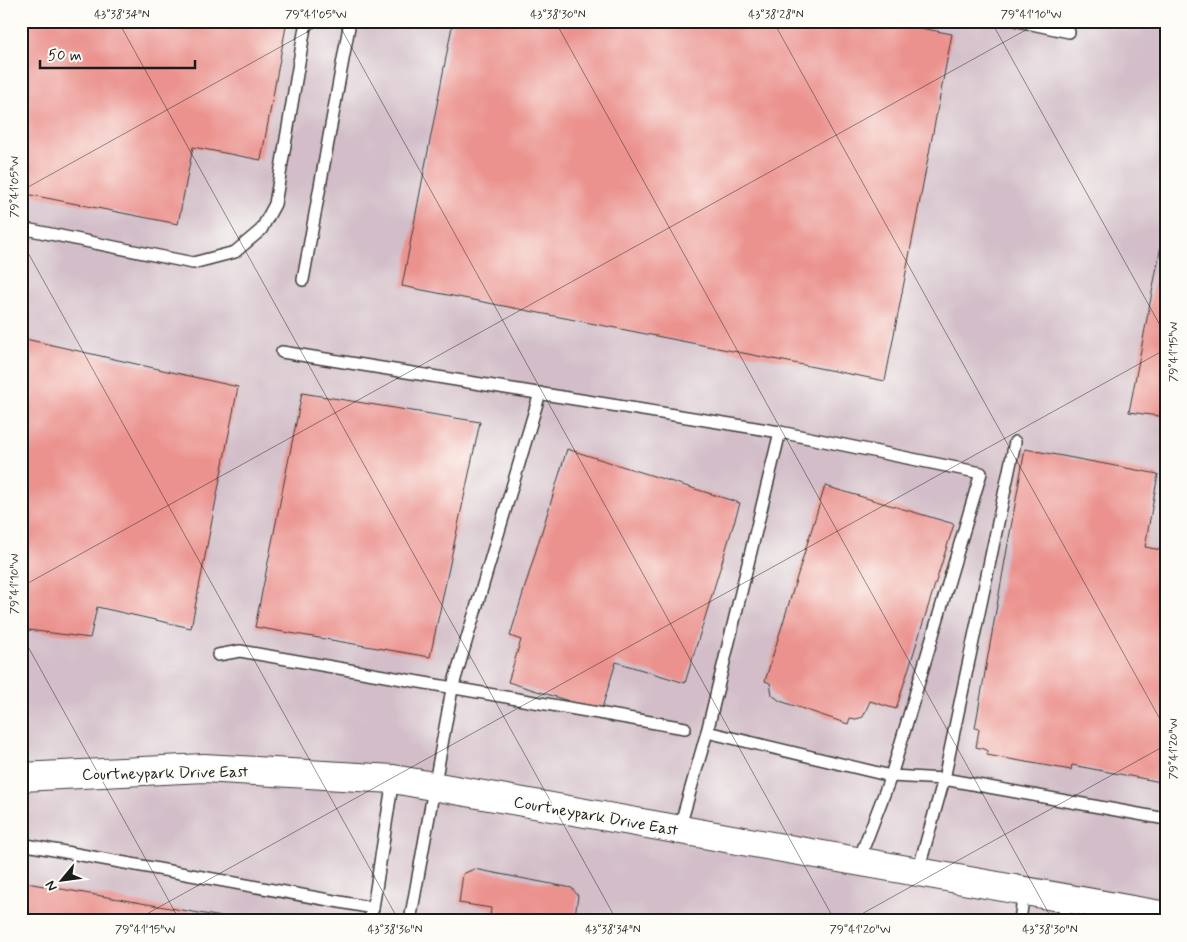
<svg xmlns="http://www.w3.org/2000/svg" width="1187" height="942" font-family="Mynerve,sans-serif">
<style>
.industrial{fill:#d2bdc8}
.building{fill:#eb928e}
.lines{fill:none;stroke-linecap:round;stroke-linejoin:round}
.lane-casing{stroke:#3c3b38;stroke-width:14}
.secondary-casing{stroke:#3c3b38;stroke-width:30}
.lane{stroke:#fff;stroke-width:11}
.secondary{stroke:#fff;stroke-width:28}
.ticks{fill:none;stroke:#1c1c1c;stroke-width:1;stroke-opacity:0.45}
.labels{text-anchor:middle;stroke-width:4;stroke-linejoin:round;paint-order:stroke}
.street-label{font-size:16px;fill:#1c1c1c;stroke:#fdfcf7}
.neatline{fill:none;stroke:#1c1c1c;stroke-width:2}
.ticks-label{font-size:12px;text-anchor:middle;fill:#1c1c1c}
</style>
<rect width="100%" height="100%" fill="#fdfcf7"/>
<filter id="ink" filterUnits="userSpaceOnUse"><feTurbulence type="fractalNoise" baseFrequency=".02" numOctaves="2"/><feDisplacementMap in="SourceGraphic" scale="10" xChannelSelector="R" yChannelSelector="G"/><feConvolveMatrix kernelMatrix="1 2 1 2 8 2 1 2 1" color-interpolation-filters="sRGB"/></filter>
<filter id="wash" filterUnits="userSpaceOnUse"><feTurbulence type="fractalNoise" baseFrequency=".0096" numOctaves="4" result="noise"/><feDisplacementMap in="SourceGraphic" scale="20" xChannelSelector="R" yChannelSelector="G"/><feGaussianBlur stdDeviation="1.12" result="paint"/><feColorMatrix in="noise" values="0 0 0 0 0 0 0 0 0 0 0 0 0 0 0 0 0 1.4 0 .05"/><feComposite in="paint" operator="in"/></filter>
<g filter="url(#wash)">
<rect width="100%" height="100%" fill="#f2ebd4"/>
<!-- industrial -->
<rect class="industrial" x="21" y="21" width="1145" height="900"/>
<g id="blocks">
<!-- building -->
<g class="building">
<polygon points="21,21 287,21 261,160 193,147 178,224 21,193"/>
<polygon points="453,21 884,21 952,34 885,381 402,286"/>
<polygon points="1165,225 1166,226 1166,417 1129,412"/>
<polygon points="21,338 238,387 191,628 97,607 90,638 21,629"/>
<polygon points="302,393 480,422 430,657 255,627"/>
<polygon points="567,449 740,503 685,683 616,662 601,711 508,682 521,640 510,636"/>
<polygon points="1025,449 1158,474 1145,547 1166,551 1166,783 1072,765 1071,770 987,755 987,750 976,747 979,729 975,728"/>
<polygon points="825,486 954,524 896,709 870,701 863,717 856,719 850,718 848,724 780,701 772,695 770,683 765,681"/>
<polygon points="474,869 572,888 578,896 574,921 500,921 490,918 491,908 459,903 463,874"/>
<polygon points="21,882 239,920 239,921 21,921"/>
</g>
</g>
</g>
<g filter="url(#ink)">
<use href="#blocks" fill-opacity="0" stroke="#3c3b38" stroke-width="1"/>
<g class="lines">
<defs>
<g id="lane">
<polyline points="1018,21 1069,32"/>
<polyline points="21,228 193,263 235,252 261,230 275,204 306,21"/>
<polyline points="303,280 350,21"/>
<polyline points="282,352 780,432 981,473 891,776 858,862"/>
<polyline points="218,655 240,651 685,728"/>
<polyline points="707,732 891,776 944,779 1166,819"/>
<polyline points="679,830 707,732 780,432"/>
<polyline points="21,844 373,908 393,779"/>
<polyline points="918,871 944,779 1015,442"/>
<polyline points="369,921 373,908"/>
<polyline points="410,921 452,689 540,393"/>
<polyline points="1020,921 1024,890"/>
<polyline points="1063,921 1066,898"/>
</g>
<polyline id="secondary" points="21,777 204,768 393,779 1166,916"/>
</defs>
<!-- lane casing -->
<use href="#lane" class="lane-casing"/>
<!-- secondary casing -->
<use href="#secondary" class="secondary-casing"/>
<!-- lane -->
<use href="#lane" class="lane"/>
<!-- secondary -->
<use href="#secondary" class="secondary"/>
</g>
</g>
<!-- ticks -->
<path class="ticks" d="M118 21 617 921M337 21 835 921M555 21 1053 921M773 21 1166 730M991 21 1166 336M21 191 327 21M21 240 399 921M21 587 1042 21M21 634 180 921M134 921 1166 349M849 921 1166 745"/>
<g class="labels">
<!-- street labels -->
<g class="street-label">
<text transform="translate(165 772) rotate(-1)" y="6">Courtneypark Drive East</text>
<text transform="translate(596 815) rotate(10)" y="6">Courtneypark Drive East</text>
</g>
</g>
<!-- margin -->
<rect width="1187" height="942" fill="none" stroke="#fdfcf7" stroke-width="55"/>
<!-- north arrow -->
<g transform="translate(62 880) rotate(241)" stroke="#fdfcf7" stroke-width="4" paint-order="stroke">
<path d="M0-4L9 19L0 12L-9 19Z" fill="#1c1c1c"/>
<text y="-8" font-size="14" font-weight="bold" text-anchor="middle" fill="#1c1c1c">N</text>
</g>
<!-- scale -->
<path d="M40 60v8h155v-8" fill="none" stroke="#1c1c1c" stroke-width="2.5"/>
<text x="48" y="60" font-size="15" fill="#1c1c1c" stroke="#fdfcf7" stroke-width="4" paint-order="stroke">50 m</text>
<rect x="28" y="28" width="1132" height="886" class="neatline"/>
<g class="ticks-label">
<text x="122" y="18">43°38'34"N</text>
<text x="316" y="18">79°41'05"W</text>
<text x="558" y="18">43°38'30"N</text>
<text x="776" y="18">43°38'28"N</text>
<text x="1031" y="18">79°41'10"W</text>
<text transform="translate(14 187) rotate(-90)" y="4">79°41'05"W</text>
<text transform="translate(1173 352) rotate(-90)" y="4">79°41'15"W</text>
<text transform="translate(14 584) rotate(-90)" y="4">79°41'10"W</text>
<text transform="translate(1173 749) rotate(-90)" y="4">79°41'20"W</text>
<text x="145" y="933">79°41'15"W</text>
<text x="395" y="933">43°38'36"N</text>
<text x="613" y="933">43°38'34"N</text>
<text x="860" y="933">79°41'20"W</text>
<text x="1050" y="933">43°38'30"N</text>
</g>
</svg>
